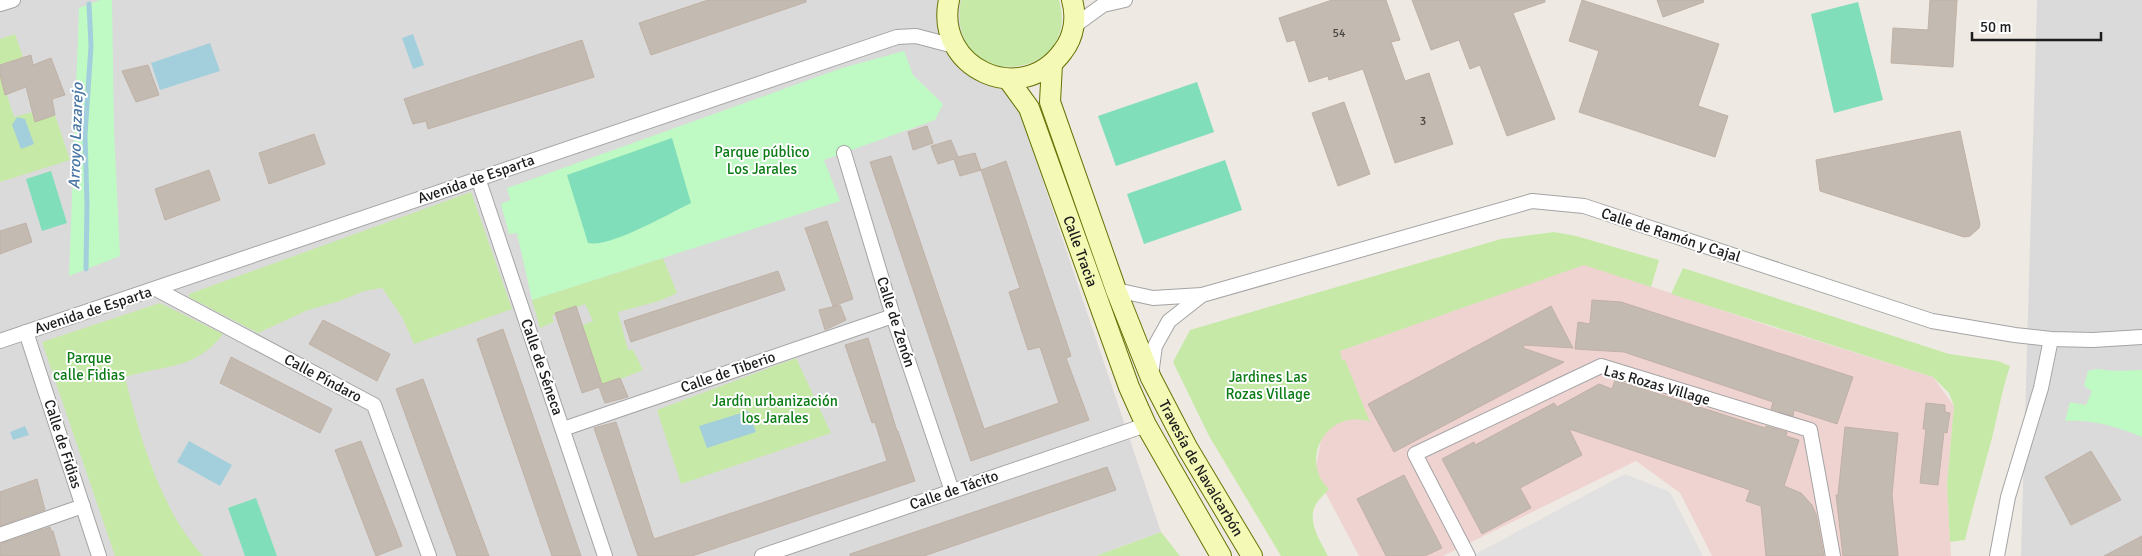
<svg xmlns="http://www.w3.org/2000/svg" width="2142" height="556" font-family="Signika,sans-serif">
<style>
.residential{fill:#dbdada}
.commercial{fill:#efd3d1}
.grass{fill:#c7e9a8}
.park{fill:#bff9c4}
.pitch{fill:#80deba}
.parking{fill:#e1e1e1}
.water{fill:#a3cfdc}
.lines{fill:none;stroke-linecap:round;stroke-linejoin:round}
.stream{stroke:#a3cfdc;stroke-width:5}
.building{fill:#c3bab2;stroke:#c0b1a5}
.street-casing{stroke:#a4a4a4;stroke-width:16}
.secondary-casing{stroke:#667305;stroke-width:22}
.street{stroke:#fff;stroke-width:14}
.secondary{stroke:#f5f9b6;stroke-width:20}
.labels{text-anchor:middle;stroke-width:4;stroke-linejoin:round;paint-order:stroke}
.number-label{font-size:12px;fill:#464442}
.park-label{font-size:15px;fill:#0b7b15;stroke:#fff}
.street-label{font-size:15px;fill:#1d1d1d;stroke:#fff}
.water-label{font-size:16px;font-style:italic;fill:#4775a4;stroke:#fff}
</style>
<rect width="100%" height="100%" fill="#eeeae3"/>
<!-- residential -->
<g class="residential">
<polygon points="0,0 982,0 1161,532 1096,556 0,556"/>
<polygon points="2037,0 2142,0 2142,556 2021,556"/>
</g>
<!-- commercial -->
<polygon class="commercial" points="1584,264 1772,327 1933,377 1954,406 1947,485 1951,556 1712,556 1680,493 1636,461 1443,556 1359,556 1315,473 1337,352"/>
<!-- grass -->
<g class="grass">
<path d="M961 0H1059C1083 83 944 95 961 0Z"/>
<polygon points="15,34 23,57 0,65 0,39"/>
<polygon points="0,74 14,117 32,112 35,122 55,115 70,160 0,182"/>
<polygon points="471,192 512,309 414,344 402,317 382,288 364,291 340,301 308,310 258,333 189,297 189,294"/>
<path d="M1554 232 1576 236 1659 260 1651 287 1584 265 1340 351 1342 360H1345L1370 422C1330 407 1297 458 1329 489 1326 493 1321 497 1318 501 1305 519 1319 539 1328 556H1281L1209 436 1173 362 1190 330 1501 239Z"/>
<polygon points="663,258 677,293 659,301 618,312 628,350 633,350 643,370 601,387 580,326 593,321 585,304 552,316 554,322 540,328 532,300"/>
<path d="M1683 268 1949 354 1998 361 2010 366C2002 390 1998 414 1992 438 1983 472 1973 506 1965 540L1950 542 1947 485 1954 406 1949 393 1933 377 1671 294Z"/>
<path d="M160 303 223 334C196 370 163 365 125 377 139 435 161 511 203 556H115L42 342Z"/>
<polygon points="796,358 831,433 681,484 657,410"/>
<polygon points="1161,532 1180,556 1096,556"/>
</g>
<!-- park -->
<g class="park">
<polygon points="100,0 112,0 114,129 120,256 69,276 79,8"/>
<polygon points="904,51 913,75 943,104 935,120 824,160 840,201 532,300 517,233 509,234 501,204 510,200 507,188 842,68"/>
<path d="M2097 369 2115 371 2142 370V437C2118 427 2092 419 2065 421L2070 402 2086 405 2092 391 2084 386 2088 371Z"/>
</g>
<!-- pitch -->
<g class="pitch">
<polygon points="1858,2 1883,100 1834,113 1811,14"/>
<polygon points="1197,82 1214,132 1116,166 1098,116"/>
<path d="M672 138 691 203C668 214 610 248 588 243L567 175Z"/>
<polygon points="1225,160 1242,210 1144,244 1127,194"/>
<polygon points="51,171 67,223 42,231 26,179"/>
<polygon points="256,498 277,556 245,556 228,508"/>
</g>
<!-- parking -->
<polygon class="parking" points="1625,474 1670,492 1703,556 1472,556"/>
<!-- water -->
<g class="water">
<polygon points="413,34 424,65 413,69 402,38"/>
<polygon points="210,43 220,71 160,90 151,63"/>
<polygon points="17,117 25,119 34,144 21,149 12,125"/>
<polygon points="748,411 756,432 707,448 699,426"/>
<polygon points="25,426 29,435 13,440 10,432"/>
<polygon points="189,441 232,465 220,486 177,462"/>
</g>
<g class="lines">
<!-- stream -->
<polyline class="stream" points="86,269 87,204 85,135 91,46 89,4"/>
</g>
<!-- building -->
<g class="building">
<polygon points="708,0 806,0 806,2 651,55 639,23"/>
<polygon points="1332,0 1386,0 1400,40 1391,42 1405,81 1429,73 1453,144 1395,163 1363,69 1329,80 1328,76 1309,82 1295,40 1287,42 1279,18"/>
<polygon points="1412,0 1545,0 1545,2 1513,13 1555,119 1507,136 1480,65 1470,69 1459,40 1431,50"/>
<polygon points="1582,0 1719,44 1698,106 1728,116 1715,157 1579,112 1599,51 1569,41"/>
<polygon points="1657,0 1703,0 1704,2 1663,17"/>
<polygon points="1930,0 1957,0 1953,67 1891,63 1893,28 1928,30"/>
<polygon points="582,40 594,77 428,129 426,121 413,124 404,99"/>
<polygon points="31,55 33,65 51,58 65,95 52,99 55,115 35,122 26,87 5,95 0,75 0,65"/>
<polygon points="148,65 159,95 136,102 122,71"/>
<polygon points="1344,102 1370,174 1338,186 1312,113"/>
<polygon points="927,126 933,143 913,150 908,132"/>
<polygon points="1960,131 1980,224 1979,228 1970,236 1964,237 1820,191 1816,160"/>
<polygon points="314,134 325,164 269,184 259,153"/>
<polygon points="951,140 958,157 975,153 981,170 960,176 954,159 938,164 931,146"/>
<polygon points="891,156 984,429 1059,403 1040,347 1028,350 1009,292 1020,288 981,170 1006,161 1071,356 1066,358 1089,420 971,461 870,162"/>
<polygon points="209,170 220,200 165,220 155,189"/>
<polygon points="827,221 853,299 833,306 805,228"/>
<polygon points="26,223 32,242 0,254 0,231"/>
<polygon points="778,271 785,290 631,342 624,321"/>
<polygon points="1592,300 1621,302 1853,377 1837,424 1794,410 1793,416 1771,409 1773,402 1624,352 1575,349 1578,322 1590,324"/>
<polygon points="840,305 846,320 825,330 819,310"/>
<polygon points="576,306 602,384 620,378 628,397 605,403 599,387 582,393 555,313"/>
<polygon points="1551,306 1573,348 1524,345 1523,348 1564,362 1394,452 1368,404"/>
<polygon points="323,320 390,354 377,381 309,344"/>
<polygon points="503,329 581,556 552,556 477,339"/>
<polygon points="868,338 897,431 898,431 915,481 692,556 638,556 594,428 616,422 654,539 887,461 875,422 872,423 845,345"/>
<polygon points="231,357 332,409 320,433 220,383"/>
<polygon points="423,379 480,532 489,556 457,556 447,529 396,389"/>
<polygon points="1615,380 1765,428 1766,426 1787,432 1786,436 1799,440 1784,486 1801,493 1812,505 1816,514 1824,556 1766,556 1761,506 1746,501 1750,490 1569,429 1582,455 1520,488 1531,508 1482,534 1442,459 1474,442 1475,445 1554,403 1557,407 1599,384 1612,389"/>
<polygon points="1926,403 1945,405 1945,412 1950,413 1947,433 1944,432 1938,485 1920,483 1926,429 1923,429"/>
<polygon points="1845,427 1898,433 1892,494 1898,556 1843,556 1836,495 1838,495"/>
<polygon points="361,441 402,546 376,556 335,450"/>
<polygon points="2091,451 2121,500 2071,525 2045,477"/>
<polygon points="1107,467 1116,490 924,556 850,556 850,554"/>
<polygon points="1404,475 1442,548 1425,556 1386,556 1357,499"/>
<polygon points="37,479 45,510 0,526 0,492"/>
<polygon points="50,527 51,531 53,531 60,556 0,556 0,544"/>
<polygon points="2142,536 2142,556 2104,556"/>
</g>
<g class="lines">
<defs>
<g id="street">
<polyline points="0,4 13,0"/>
<polyline points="1074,26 1103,5 1125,0"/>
<polyline points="844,153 893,316 952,491"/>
<polyline points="478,178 605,556"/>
<polyline points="156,289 374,405 429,556"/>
<polyline points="1116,290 1153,298 1202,295 1532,201 1584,206 1932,321 2015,335 2051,339 2093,340 2142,337"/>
<polyline points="26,332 99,556"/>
<polyline points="0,341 897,37 916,36 954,46"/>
<polyline points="1151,375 1155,346 1169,321 1202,295"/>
<polyline points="563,429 893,316"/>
<polyline points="0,535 83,506"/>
<polyline points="762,556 1146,425"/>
<polyline points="1468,556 1415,454 1601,366 1810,430 1833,556"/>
<polyline points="1997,556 2008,497 2041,388 2051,339"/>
</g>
<g id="secondary">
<path d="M949 0C934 69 1022 108 1063 51 1074 37 1077 17 1072 0"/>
<path id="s1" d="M1052 64 1050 102 1116 290 1151 378 1188 449 1252 556"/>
<path id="s2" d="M1008 79 1029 108 1129 387 1146 425 1221 556"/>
</g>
</defs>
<!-- street casing -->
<use href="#street" class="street-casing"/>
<!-- secondary casing -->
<use href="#secondary" class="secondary-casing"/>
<!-- street -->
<use href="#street" class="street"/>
<!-- secondary -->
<use href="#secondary" class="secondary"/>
</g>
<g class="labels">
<!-- number labels -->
<g class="number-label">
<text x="1339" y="37">54</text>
<text x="1423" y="125">3</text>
</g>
<!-- park labels -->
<g class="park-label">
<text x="762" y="157">Parque público<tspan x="762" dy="17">Los Jarales</tspan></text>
<text x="89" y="363">Parque<tspan x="89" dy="17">calle Fidias</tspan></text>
<text x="1268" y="382">Jardines Las<tspan x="1268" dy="17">Rozas Village</tspan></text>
<text x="775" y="406">Jardín urbanización<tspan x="775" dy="17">los Jarales</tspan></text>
</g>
<!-- street labels -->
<g class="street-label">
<text transform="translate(476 179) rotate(-19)" y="5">Avenida de Esparta</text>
<text transform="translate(1671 235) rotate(18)" y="5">Calle de Ramón y Cajal</text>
<text dy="5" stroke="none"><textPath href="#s2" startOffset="188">Calle Tracia</textPath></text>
<text transform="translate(93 310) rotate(-18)" y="5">Avenida de Esparta</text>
<text transform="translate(896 322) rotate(72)" y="5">Calle de Zenón</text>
<text transform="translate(542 367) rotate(71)" y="5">Calle de Séneca</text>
<text transform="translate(728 372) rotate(-19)" y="5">Calle de Tiberio</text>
<text transform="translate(323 378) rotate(28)" y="5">Calle Píndaro</text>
<text transform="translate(1657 385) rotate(16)" y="5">Las Rozas Village</text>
<text transform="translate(63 444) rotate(72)" y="5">Calle de Fidias</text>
<text dy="5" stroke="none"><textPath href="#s1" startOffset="435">Travesía de Navalcarbón</textPath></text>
<text transform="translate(954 490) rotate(-19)" y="5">Calle de Tácito</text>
</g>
<!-- water labels -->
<g class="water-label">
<text transform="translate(75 136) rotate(-88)" y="6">Arroyo Lazarejo</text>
</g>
</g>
<!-- scale -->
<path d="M1972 32v8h129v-8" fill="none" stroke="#1d1d1d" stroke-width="2.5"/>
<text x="1980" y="32" font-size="15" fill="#1d1d1d" stroke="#ffffff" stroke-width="4" paint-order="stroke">50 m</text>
</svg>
